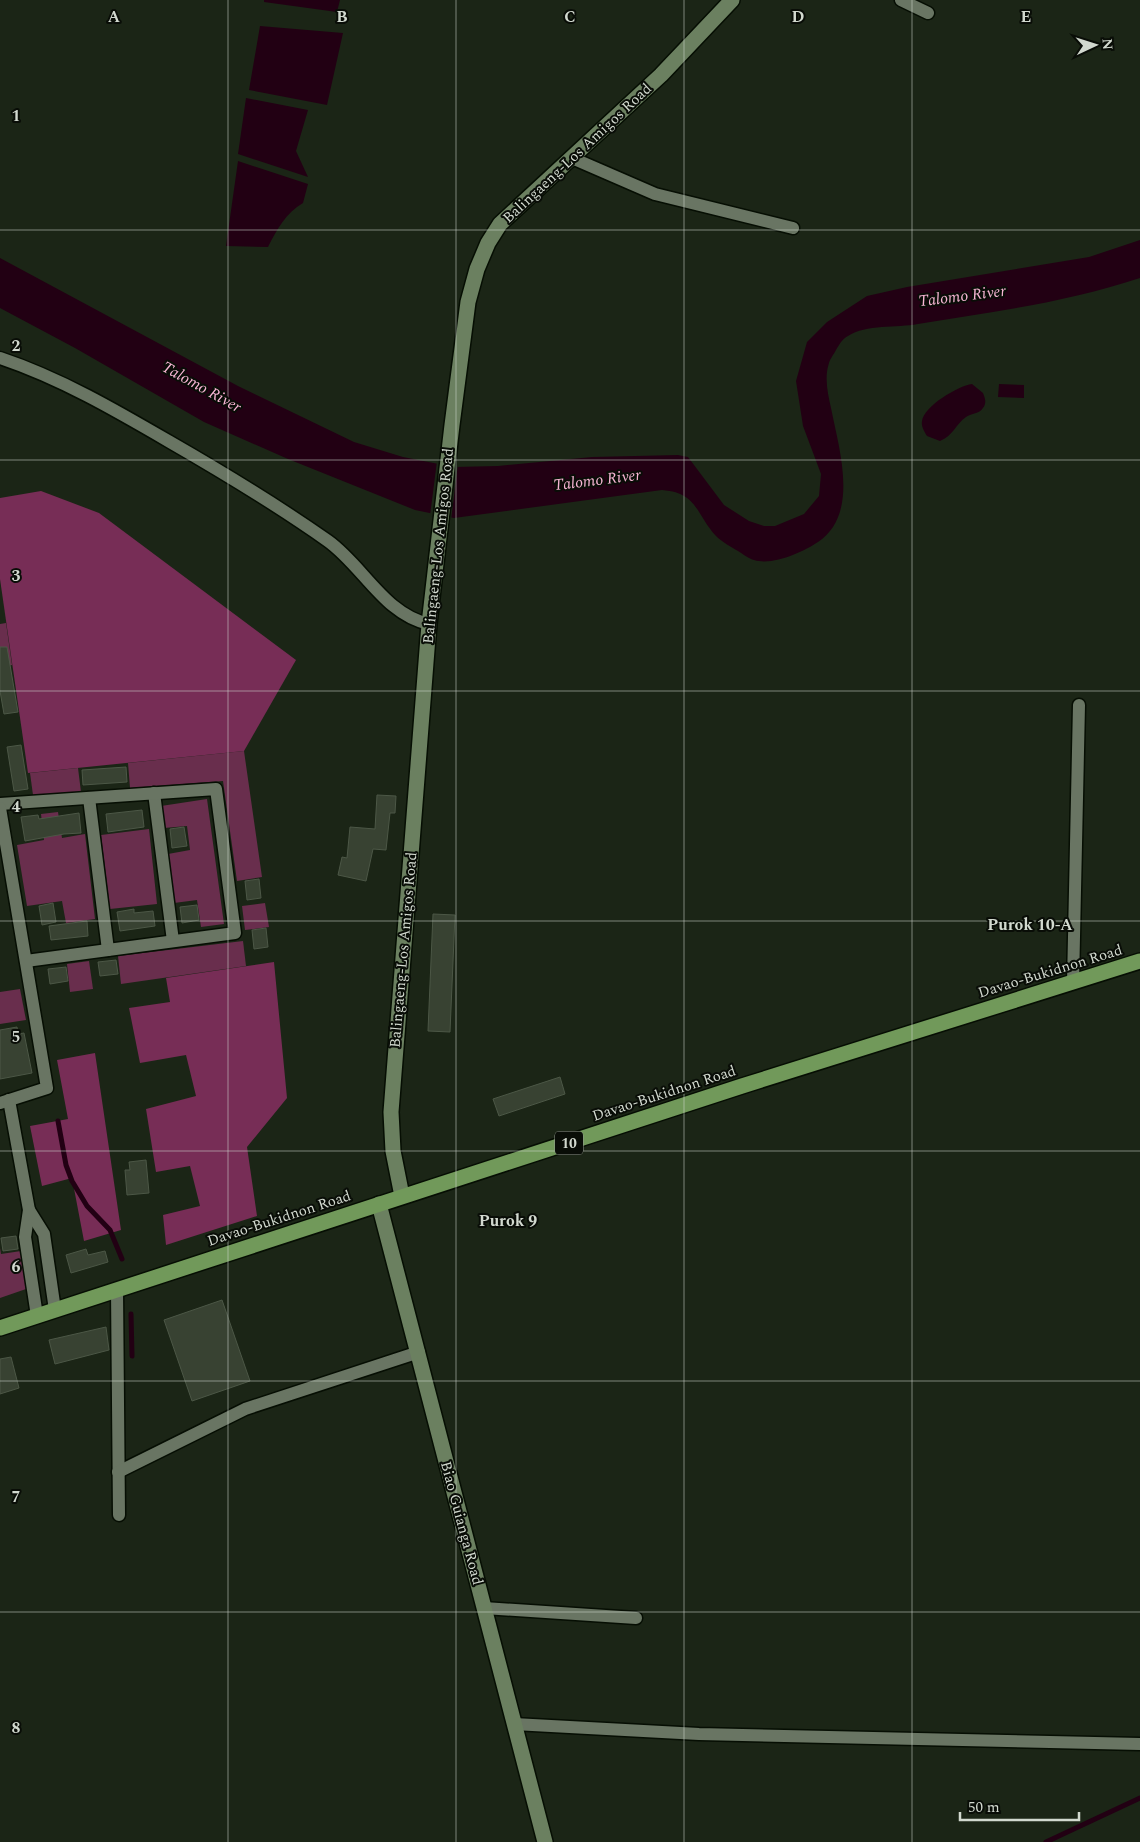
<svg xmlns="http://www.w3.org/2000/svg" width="1140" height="1842" font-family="Spectral,serif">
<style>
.green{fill:#692e4d}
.forest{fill:#772d56}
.water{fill:#220013}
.pier{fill:#1b2516}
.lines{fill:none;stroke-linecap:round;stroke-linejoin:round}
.stream{stroke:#220013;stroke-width:5}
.building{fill:#384232;stroke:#4c5746}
.street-casing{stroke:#060e03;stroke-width:15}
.secondary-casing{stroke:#060e03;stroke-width:18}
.highway-casing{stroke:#060e03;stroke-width:18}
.street{stroke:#697563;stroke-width:12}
.secondary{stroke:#6b8060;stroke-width:15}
.highway{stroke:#71995a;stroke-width:15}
.grid{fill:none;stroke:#d2d9cf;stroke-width:1;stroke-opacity:0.55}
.labels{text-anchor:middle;stroke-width:4;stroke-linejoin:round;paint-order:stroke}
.shield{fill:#090d07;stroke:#969c93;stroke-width:1}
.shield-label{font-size:14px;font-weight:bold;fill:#d2d9cf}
.street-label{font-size:15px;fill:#d2d9cf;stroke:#090d07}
.water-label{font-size:16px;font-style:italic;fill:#f8b6d5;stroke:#090d07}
.neighbourhood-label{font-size:16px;font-weight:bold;fill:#d2d9cf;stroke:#090d07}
.grid-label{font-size:16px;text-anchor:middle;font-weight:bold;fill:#d2d9cf;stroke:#090d07;stroke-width:4;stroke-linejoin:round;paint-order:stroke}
</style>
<rect width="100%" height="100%" fill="#1b2516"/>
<!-- green -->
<g class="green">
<polygon points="6,623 12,665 0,667 0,624"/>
<polygon points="244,751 262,877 237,881 223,781 130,788 128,763"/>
<polygon points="78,768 81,792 33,795 30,773"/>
<polygon points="207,799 224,924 201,927 197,900 174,903 168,854 190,850 187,826 164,828 161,806"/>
<polygon points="58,812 62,838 85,834 95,919 66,923 62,901 27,906 17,845 44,840 41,814"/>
<polygon points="149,829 157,904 110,909 101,835"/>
<polygon points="265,903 269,927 245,930 242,906"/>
<polygon points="243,941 246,966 121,984 118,956"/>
<polygon points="89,961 93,989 70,992 67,964"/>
<polygon points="20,989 26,1020 0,1024 0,992"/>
<polygon points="0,1248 1,1254 21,1251 26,1289 0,1298"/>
</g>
<!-- forest -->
<g class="forest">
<polygon points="41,491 99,513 296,660 244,751 28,773 0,579 0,498"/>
<polygon points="274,962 287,1098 247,1147 257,1216 166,1245 163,1215 200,1206 190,1166 156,1172 146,1109 196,1096 186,1055 140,1063 129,1008 170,1002 166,978"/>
<polygon points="95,1053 121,1230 84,1241 72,1178 42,1186 30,1126 68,1119 57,1060"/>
</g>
<!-- water -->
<g class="water">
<polygon points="264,0 340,0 337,12 264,2"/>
<polygon points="260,26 343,33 327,105 249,90"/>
<polygon points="246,98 308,110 296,151 308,177 238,154"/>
<path d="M238 161 308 184 303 203C286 213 277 229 268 247L226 246Z"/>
<path d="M1140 240V278C1068 302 993 312 918 324 897 328 866 324 848 336 842 339 839 345 836 350 834 354 830 359 829 363 824 378 828 394 831 408 839 449 860 514 818 542 803 552 773 566 754 560 749 559 743 554 738 551 731 547 722 542 716 536 695 513 698 493 662 490L454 518 415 510 288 459 204 422 75 348 0 308V258L238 386 354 442 403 457 454 467 498 466 592 457 678 455 688 457 724 505 749 521 764 526H775L804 514 819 496 821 474 803 426 796 381 807 342 827 322 867 296 907 287 1089 257Z"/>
<path d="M972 384 983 393C985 398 987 403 983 408 979 414 972 413 966 417 955 425 953 436 940 441L927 436C924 431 921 426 922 421 924 406 958 386 972 384Z"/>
<polygon points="999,384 1024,385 1024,398 998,397"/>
</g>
<!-- pier -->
<polygon class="pier" points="437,461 458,464 451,520 430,516"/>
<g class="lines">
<!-- stream -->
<g class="stream">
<polyline points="58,1121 66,1165 72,1181 87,1206 110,1230 122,1259"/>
<polyline points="131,1314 132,1356"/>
<polyline points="1046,1842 1140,1798"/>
</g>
</g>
<!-- building -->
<g class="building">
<polygon points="0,647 7,647 18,712 4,714 0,691"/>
<polygon points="21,745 28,789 14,791 7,747"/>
<polygon points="126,767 127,782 83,785 82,770"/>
<polygon points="377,795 396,796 395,813 390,813 386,850 373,849 366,881 338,875 342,857 347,858 350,827 375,829"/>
<polygon points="142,810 144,827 108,832 106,814"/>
<polygon points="79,813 81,833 64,834 25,841 21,817 38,815 39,819"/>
<polygon points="184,827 187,846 172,848 170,829"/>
<polygon points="259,879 261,898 247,900 245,881"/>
<polygon points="53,903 56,922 42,925 39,906"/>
<polygon points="197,905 199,920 182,923 180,907"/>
<polygon points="134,909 134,913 153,911 155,926 120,931 117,912"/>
<polygon points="433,914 455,915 450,1032 428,1031"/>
<polygon points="87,921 88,936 51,940 49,926"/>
<polygon points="266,928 268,947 254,949 252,930"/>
<polygon points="116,960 118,974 100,976 98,962"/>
<polygon points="66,967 68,981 50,984 48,969"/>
<polygon points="17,1027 18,1034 24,1033 32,1073 0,1079 0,1030"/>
<polygon points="560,1077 565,1094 499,1116 493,1099"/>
<polygon points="146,1160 149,1193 127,1195 125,1170 130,1170 129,1162"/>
<polygon points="16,1236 18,1249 3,1251 1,1238"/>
<polygon points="86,1249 88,1255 105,1251 108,1262 71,1273 66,1255"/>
<polygon points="222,1300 250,1381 192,1401 164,1320"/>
<polygon points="106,1327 109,1350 55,1364 49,1340"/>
<polygon points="11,1357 19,1388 0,1394 0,1359"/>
</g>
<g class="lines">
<defs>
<g id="street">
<polyline points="901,0 928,13"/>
<polyline points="572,158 655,194 793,228"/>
<path d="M0 358C60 378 115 410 170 442 224 473 277 505 328 541 363 566 385 615 429 624"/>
<polyline points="154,793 173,941"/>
<polyline points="89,798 108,950"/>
<polyline points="0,804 216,789 235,933 26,961"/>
<polyline points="0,808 47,1088 0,1103"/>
<polyline points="1073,983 1079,705"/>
<polyline points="9,1100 29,1210 25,1237 37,1316"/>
<polyline points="29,1210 44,1234 55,1310"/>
<polyline points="117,1290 119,1515"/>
<polyline points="118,1472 245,1409 419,1352"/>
<polyline points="484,1608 636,1618"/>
<polyline points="514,1724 699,1734 1140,1744"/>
</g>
<g id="secondary">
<polyline points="402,1196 393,1151 391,1112 429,624 452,425 468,302 477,269 488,243 500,224 661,75 732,0"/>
<polyline points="379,1204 545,1842"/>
</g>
<polyline id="highway" points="0,1328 742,1086 1140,961"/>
</defs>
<!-- street casing -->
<use href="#street" class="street-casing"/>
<!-- secondary casing -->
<use href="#secondary" class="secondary-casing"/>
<!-- highway casing -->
<use href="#highway" class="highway-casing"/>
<!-- street -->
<use href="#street" class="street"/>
<!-- secondary -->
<use href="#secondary" class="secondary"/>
<!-- highway -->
<use href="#highway" class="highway"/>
</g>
<!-- grid -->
<path class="grid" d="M228 0V1842M456 0V1842M684 0V1842M912 0V1842M0 230H1140M0 460H1140M0 691H1140M0 921H1140M0 1151H1140M0 1381H1140M0 1612H1140"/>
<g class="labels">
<!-- shield labels -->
<rect class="shield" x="555" y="1131.5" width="28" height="23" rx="4"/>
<g class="shield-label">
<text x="569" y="1148">10</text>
</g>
<!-- street labels -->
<g class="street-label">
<text transform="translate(577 153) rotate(-43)" y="5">Balingaeng-Los Amigos Road</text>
<text transform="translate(438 546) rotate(-84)" y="5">Balingaeng-Los Amigos Road</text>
<text transform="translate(403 950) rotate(-85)" y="5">Balingaeng-Los Amigos Road</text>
<text transform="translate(1050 971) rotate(-17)" y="5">Davao-Bukidnon Road</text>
<text transform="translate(664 1093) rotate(-18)" y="5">Davao-Bukidnon Road</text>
<text transform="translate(279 1218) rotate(-18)" y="5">Davao-Bukidnon Road</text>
<text transform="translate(462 1523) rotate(75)" y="5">Biao Guianga Road</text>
</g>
<!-- water labels -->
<g class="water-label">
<text transform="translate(962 295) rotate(-7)" y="6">Talomo River</text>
<text transform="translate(202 386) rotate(29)" y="6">Talomo River</text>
<text transform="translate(597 479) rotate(-7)" y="6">Talomo River</text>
</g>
<!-- neighbourhood labels -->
<g class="neighbourhood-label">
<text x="1030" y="930">Purok 10-A</text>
<text x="508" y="1226">Purok 9</text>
</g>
</g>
<g class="grid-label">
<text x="114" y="22">A</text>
<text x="342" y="22">B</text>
<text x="570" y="22">C</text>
<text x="798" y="22">D</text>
<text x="1026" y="22">E</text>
<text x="16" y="121">1</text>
<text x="16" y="351">2</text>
<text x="16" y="581">3</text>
<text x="16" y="812">4</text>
<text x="16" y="1042">5</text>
<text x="16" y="1272">6</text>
<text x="16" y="1502">7</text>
<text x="16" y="1733">8</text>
</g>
<!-- north arrow -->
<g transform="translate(1095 45) rotate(86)" stroke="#090d07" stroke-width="4" paint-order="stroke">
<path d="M0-4L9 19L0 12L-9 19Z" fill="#d2d9cf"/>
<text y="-8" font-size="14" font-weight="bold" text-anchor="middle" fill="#d2d9cf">N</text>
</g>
<!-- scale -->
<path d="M960 1812v8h119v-8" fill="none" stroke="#d2d9cf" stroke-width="2.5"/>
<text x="968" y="1812" font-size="15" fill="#d2d9cf" stroke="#090d07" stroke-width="4" paint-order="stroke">50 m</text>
</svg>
